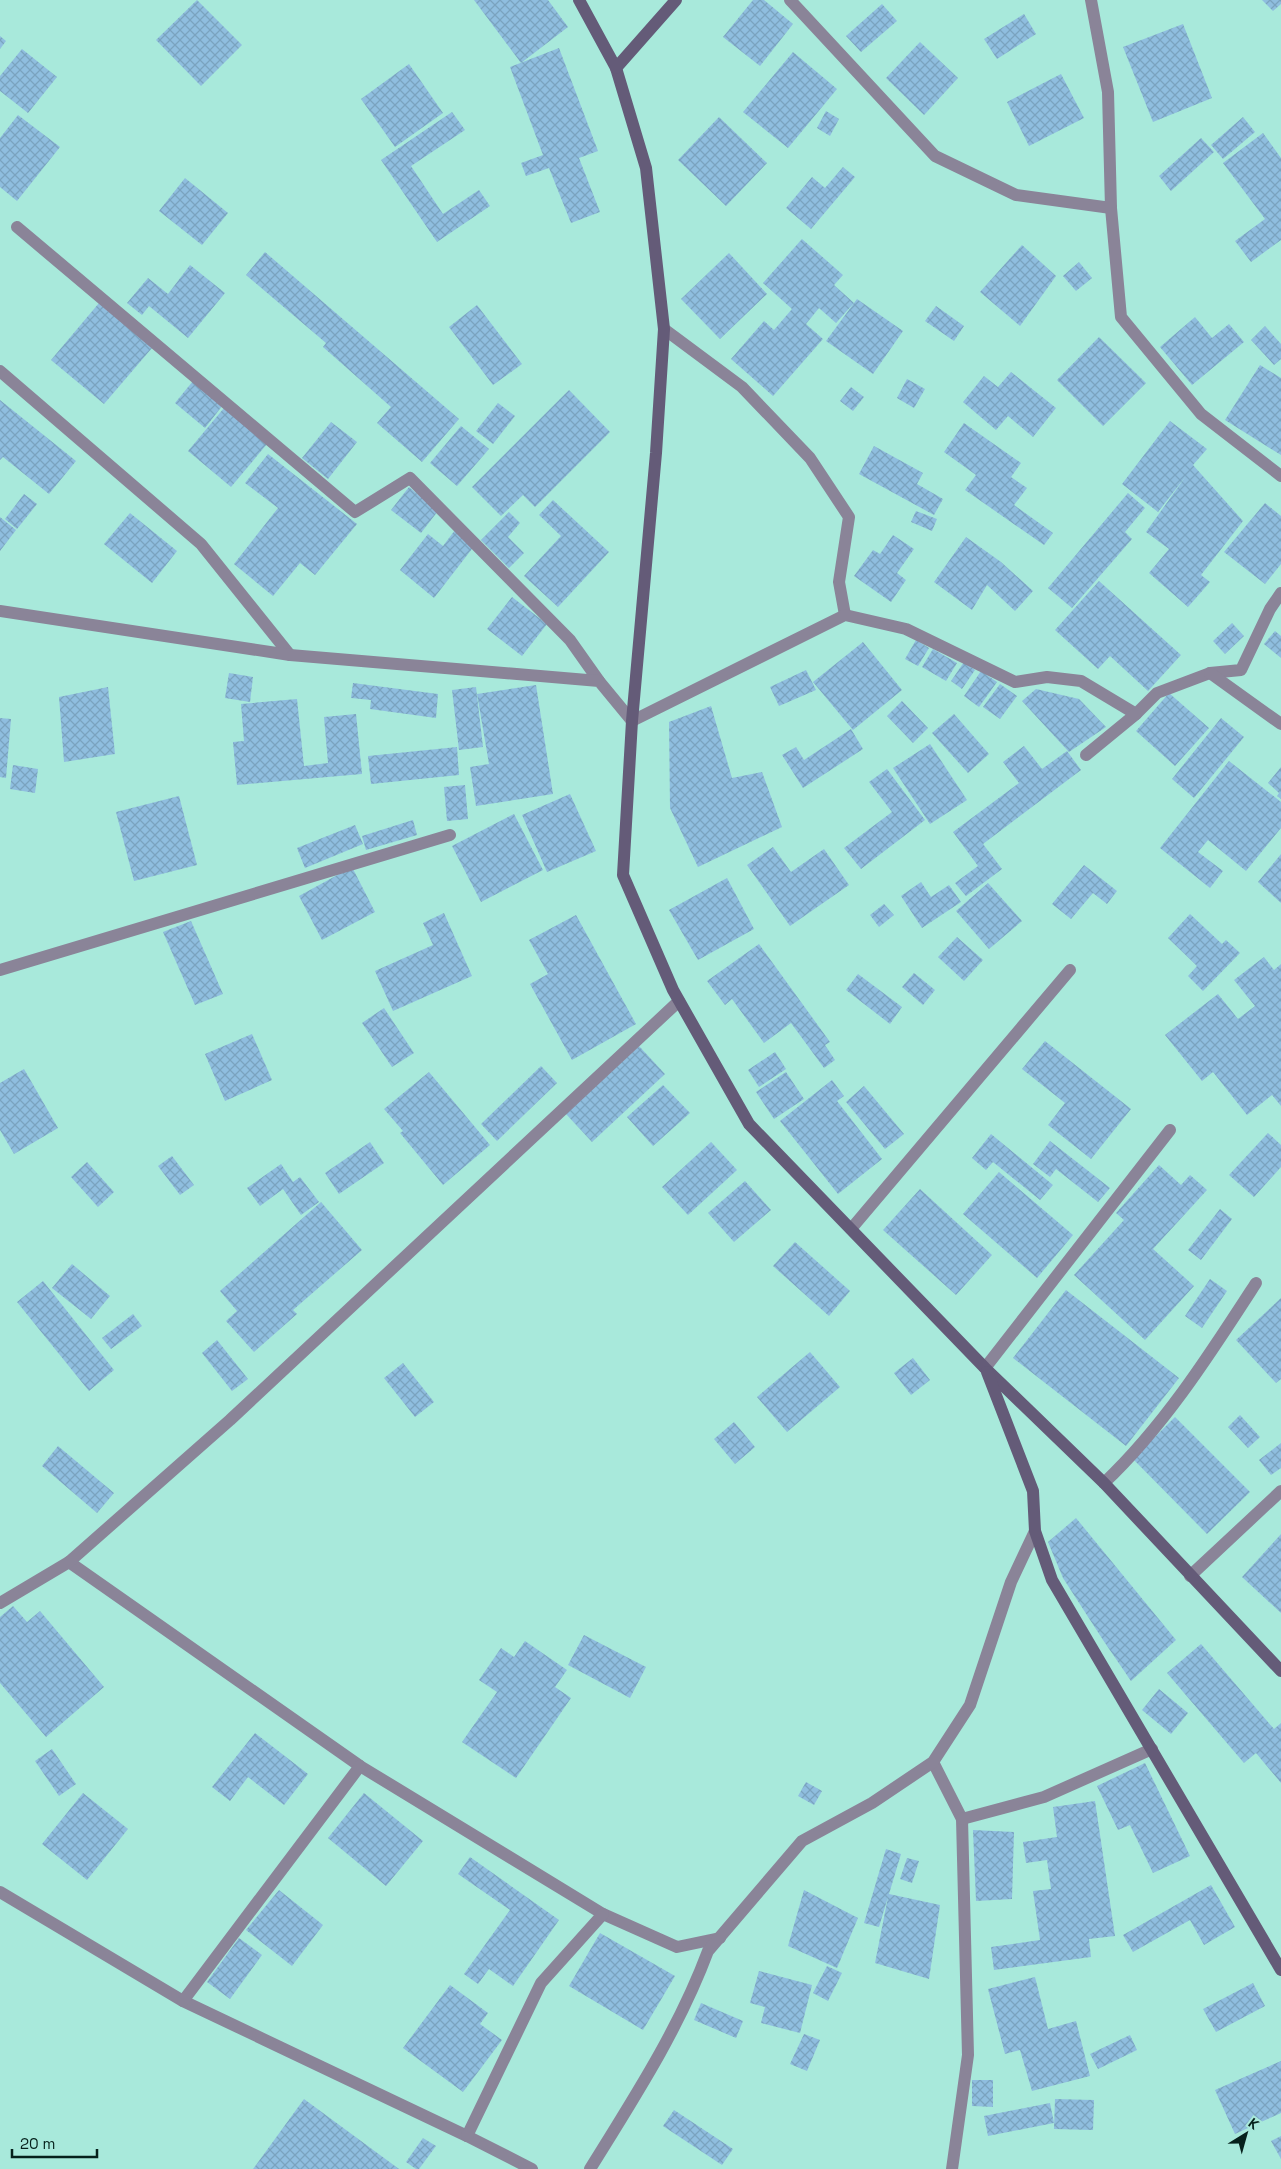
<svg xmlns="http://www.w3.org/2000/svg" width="1281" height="2169" font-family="'Space Grotesk',sans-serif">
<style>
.building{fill:url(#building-cross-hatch)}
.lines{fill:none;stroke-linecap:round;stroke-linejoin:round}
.street{stroke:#8a8498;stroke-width:12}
.secondary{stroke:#645b78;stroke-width:12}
</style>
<defs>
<pattern id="building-cross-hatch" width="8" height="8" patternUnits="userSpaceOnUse" patternTransform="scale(1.25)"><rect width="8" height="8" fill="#8fbedf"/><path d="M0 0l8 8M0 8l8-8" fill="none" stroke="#7aa3bf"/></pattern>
</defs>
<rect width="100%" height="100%" fill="#a8e9db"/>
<!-- building -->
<g class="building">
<polygon points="197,0 242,45 201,86 156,40"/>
<polygon points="474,0 548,0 568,27 521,63"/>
<polygon points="753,0 764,0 793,24 760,66 723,37"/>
<polygon points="1262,0 1281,0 1281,4 1273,11"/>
<polygon points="882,4 897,21 861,52 846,36"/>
<polygon points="1024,14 1036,34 997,59 984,39"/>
<polygon points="1183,24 1212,98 1153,122 1123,47"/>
<polygon points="0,36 6,41 0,49"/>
<polygon points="920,42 958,78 924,115 886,78"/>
<polygon points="559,48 598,151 579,158 600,212 571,223 549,168 526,176 521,163 543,155 510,67"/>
<polygon points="22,49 57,77 28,113 0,91 0,76"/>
<polygon points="793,52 837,89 788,148 743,112"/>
<polygon points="409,64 443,113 395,147 361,99"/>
<polygon points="1061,74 1084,118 1029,146 1007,102"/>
<polygon points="826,111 839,119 830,136 817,128"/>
<polygon points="452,112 465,130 411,166 443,214 479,190 490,206 437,242 381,160"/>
<polygon points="18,115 60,147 17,201 0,187 0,138"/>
<polygon points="719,117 767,163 726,206 678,160"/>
<polygon points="1243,117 1255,132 1223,159 1211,145"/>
<polygon points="1263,133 1281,158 1281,240 1251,262 1235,241 1265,219 1223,163"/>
<polygon points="1201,138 1214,152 1171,191 1159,176"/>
<polygon points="843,167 855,177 811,229 786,208 812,177 825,188"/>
<polygon points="185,178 228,213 202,245 159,211"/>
<polygon points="802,239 843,275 834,285 854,303 836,323 819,308 806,324 823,339 773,396 731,359 764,321 774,330 792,309 763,283"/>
<polygon points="1022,245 1056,276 1020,326 980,292"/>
<polygon points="265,252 459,419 422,462 377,423 391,407 323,347 326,343 246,275"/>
<polygon points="729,253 767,294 720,339 681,299"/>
<polygon points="1079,262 1092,278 1076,291 1063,276"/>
<polygon points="190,265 225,293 188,338 149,306 142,315 127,303 148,278 168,294"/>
<polygon points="857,299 903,331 873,374 826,341"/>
<polygon points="99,303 152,348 104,404 51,360"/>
<polygon points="477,305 522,364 493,385 449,327"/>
<polygon points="936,306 964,326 954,341 925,321"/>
<polygon points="1195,317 1212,338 1229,324 1244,342 1192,385 1160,347"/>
<polygon points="1265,326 1281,344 1281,359 1274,365 1251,340"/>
<polygon points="1099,337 1146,383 1103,426 1057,380"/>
<polygon points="1260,365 1281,378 1281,455 1225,420"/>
<polygon points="1011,372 1056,408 1033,437 1008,416 996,430 963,402 984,376 998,387"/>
<polygon points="907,379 925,389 914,408 897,398"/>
<polygon points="193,381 223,405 205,428 175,403"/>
<polygon points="851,387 864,397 853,411 840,401"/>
<polygon points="569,390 610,432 535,507 523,495 501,516 472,487"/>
<polygon points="0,400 76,461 49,494 3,457 0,460"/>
<polygon points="498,403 515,416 493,444 476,431"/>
<polygon points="224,408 267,444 231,487 188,451"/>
<polygon points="1170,421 1207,449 1193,465 1243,521 1201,575 1210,582 1188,607 1149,573 1169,549 1146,532 1186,476 1158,512 1122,484"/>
<polygon points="331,422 357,442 328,479 302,458"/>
<polygon points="964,423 1021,463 1011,477 1027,488 1014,505 1053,533 1044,545 965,490 976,475 944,452"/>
<polygon points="461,426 489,449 457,486 430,463"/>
<polygon points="874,446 923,473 917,484 943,499 934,515 859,474"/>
<polygon points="268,454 357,524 315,575 300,563 273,596 234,564 278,508 245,483"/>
<polygon points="409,487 438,511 421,533 391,510"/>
<polygon points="1128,493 1145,508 1125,532 1132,539 1072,608 1048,588"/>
<polygon points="24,494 37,504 17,529 5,519"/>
<polygon points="553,500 609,552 558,607 524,576 561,536 539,515"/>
<polygon points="1265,503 1281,516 1281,564 1265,584 1224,552"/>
<polygon points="916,511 937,519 932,531 911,522"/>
<polygon points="509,512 520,523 508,537 524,553 509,568 481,540"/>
<polygon points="130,513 177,551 152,583 104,544"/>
<polygon points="0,517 16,530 0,551"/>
<polygon points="455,530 475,545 434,598 400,570 428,534 443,546"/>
<polygon points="893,535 914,549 897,573 906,580 891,602 854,576 873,550 880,554"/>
<polygon points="966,537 1001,562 1033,591 1015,611 987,585 972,610 934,582"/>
<polygon points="1099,581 1181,655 1148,691 1110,656 1098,669 1055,630"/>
<polygon points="512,597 547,624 522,656 487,629"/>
<polygon points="1232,623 1244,636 1225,654 1213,641"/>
<polygon points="1275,631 1281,636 1281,658 1264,644"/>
<polygon points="916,640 929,648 918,666 905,659"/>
<polygon points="863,642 902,690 853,730 813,682"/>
<polygon points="933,649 957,663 946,681 922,667"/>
<polygon points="964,662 975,670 962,689 951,681"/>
<polygon points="806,670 816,690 779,706 770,687"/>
<polygon points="981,671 997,682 979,707 964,696"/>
<polygon points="229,673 253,677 250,702 225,698"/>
<polygon points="353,683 438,694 436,718 370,709 371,700 351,698"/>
<polygon points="1000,684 1017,696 1000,719 983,707"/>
<polygon points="536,685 553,794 476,806 470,767 489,764 477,694"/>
<polygon points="108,687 115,754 64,762 59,697"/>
<polygon points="476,687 483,747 459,750 452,690"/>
<polygon points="1036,689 1079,699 1106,727 1069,752 1022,701"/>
<polygon points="1169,693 1209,728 1175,766 1136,731"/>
<polygon points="297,699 304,766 328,763 324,717 356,714 362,774 237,785 233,742 244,741 241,704"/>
<polygon points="902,701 928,728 913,743 887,716"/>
<polygon points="711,706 732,778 762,772 782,827 698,867 670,808 669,722"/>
<polygon points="954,714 989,754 968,773 932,733"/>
<polygon points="0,718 11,719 6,778 0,777"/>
<polygon points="1221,718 1244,737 1194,798 1172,779"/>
<polygon points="851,729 863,749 803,788 782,755 796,747 804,760"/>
<polygon points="930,744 967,800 930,824 893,768"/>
<polygon points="1024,746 1042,769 1067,751 1081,770 983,844 1002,869 966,896 955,883 978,866 953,832 1019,783 1003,762"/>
<polygon points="457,747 459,775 371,784 368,756"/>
<polygon points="1229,761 1281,802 1281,828 1246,871 1208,840 1198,852 1223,871 1210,888 1160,848"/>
<polygon points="13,765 38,769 35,793 10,789"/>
<polygon points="1281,767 1281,799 1277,796 1279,793 1268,783"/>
<polygon points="887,769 925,820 861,869 844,848 892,812 869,782"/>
<polygon points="465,785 468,819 447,821 444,787"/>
<polygon points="570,794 596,851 547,872 522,815"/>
<polygon points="179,796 197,865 134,881 116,812"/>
<polygon points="514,814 543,870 481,902 452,846"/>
<polygon points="413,820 417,835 366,850 362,836"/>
<polygon points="355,825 363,844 305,868 297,848"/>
<polygon points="773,847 791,872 824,849 849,885 790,926 747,865"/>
<polygon points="1281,854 1281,903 1258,882"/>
<polygon points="1084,865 1117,891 1107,904 1093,893 1071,919 1052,904"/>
<polygon points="352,867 375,912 322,940 299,896"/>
<polygon points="727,878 754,929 698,960 669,910"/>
<polygon points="921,882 931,897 949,885 961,902 922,928 901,896"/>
<polygon points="988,883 1022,921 989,949 956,911"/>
<polygon points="884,904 894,915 879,927 870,915"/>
<polygon points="444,913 472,976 393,1011 375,971 433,945 423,923"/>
<polygon points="1190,914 1222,944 1226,940 1240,953 1203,991 1188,976 1197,966 1168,938"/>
<polygon points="576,915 636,1024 572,1060 530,984 548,974 529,940"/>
<polygon points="191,921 223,994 195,1005 163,932"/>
<polygon points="957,937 983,960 964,981 938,957"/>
<polygon points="759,944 830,1042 825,1045 835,1060 824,1068 791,1023 764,1043 732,999 725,1005 707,981"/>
<polygon points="1264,957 1274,970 1281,964 1281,1106 1272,1095 1247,1115 1213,1072 1202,1081 1165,1035 1218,994 1238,1019 1255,1006 1234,980"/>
<polygon points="914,973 935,990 923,1005 902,987"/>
<polygon points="858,974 902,1007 890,1024 846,990"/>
<polygon points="384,1008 414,1053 392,1067 362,1023"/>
<polygon points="252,1034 272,1080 225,1101 205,1054"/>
<polygon points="1045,1041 1131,1109 1091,1159 1048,1125 1065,1103 1022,1069"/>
<polygon points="639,1046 665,1074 592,1142 566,1114"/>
<polygon points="775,1052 786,1069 759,1087 748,1070"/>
<polygon points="541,1066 557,1083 497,1141 481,1124"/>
<polygon points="24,1069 58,1128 14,1154 0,1130 0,1083"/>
<polygon points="429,1072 490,1145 443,1185 400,1133 403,1131 384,1109"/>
<polygon points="786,1072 804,1099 774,1119 756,1092"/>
<polygon points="832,1080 844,1096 837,1101 882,1159 838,1194 780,1121"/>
<polygon points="663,1085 690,1113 653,1146 627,1117"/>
<polygon points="864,1086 904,1134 885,1149 846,1102"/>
<polygon points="1268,1133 1281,1145 1281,1167 1254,1197 1229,1175"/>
<polygon points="991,1134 1053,1185 1040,1200 993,1162 986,1170 972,1158"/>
<polygon points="1050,1141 1110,1188 1098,1202 1056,1169 1050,1177 1033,1164"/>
<polygon points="370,1142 384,1163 339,1194 325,1173"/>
<polygon points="711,1142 737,1170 688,1215 662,1187"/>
<polygon points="172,1156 194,1185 180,1195 158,1166"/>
<polygon points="87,1162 114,1192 98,1207 71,1177"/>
<polygon points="281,1164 293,1182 300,1177 319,1202 301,1215 283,1189 260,1206 247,1188"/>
<polygon points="1159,1165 1181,1185 1190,1175 1207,1190 1153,1249 1194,1286 1145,1340 1074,1275 1124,1220 1116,1213"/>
<polygon points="999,1172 1073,1235 1037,1278 963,1214"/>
<polygon points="745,1181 771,1210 734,1242 708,1213"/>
<polygon points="920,1189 992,1255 956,1295 883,1230"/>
<polygon points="321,1202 362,1250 293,1310 297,1314 254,1352 226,1321 237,1311 220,1291"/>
<polygon points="1220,1209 1232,1219 1201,1260 1188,1250"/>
<polygon points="795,1242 850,1291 829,1316 773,1266"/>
<polygon points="72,1264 110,1296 91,1319 52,1288"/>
<polygon points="1210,1279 1227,1291 1202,1328 1185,1316"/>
<polygon points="43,1281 114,1370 89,1391 17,1302"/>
<polygon points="1066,1290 1179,1378 1126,1446 1013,1358"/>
<polygon points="1281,1298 1281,1379 1276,1383 1236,1340"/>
<polygon points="133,1314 142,1326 111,1349 102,1338"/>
<polygon points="217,1340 248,1379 232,1391 202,1353"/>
<polygon points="810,1352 840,1387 787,1432 757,1397"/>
<polygon points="913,1358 930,1380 911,1395 894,1373"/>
<polygon points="403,1363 434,1402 415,1417 384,1378"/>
<polygon points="1240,1415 1260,1437 1248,1448 1228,1427"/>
<polygon points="1175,1417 1250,1492 1207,1534 1133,1459"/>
<polygon points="734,1422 755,1447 735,1464 714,1439"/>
<polygon points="1281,1443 1281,1468 1271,1475 1259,1460"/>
<polygon points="58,1446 114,1493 97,1513 42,1466"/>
<polygon points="1076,1518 1176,1640 1131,1681 1103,1640 1063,1578 1048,1542"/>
<polygon points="1281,1534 1281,1613 1242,1577"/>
<polygon points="13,1606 27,1622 40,1611 104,1687 46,1737 0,1683 0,1617"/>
<polygon points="584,1635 646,1667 630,1698 568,1665"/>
<polygon points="525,1641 567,1670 555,1687 571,1698 516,1778 462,1742 497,1692 479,1680 501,1648 514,1657"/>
<polygon points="1201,1644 1274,1729 1281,1723 1281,1783 1256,1753 1244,1763 1167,1673"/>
<polygon points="1159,1689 1188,1713 1171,1734 1142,1710"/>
<polygon points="255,1733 308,1774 284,1805 248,1777 230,1801 212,1787"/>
<polygon points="52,1749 76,1784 59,1796 35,1761"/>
<polygon points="1145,1763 1190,1856 1153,1873 1130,1825 1118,1830 1097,1786"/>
<polygon points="806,1782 822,1791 814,1805 798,1796"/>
<polygon points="83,1793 128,1829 87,1880 42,1844"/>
<polygon points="364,1793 423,1841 386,1886 328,1838"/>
<polygon points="1095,1801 1115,1936 1089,1939 1091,1957 994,1970 991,1947 1040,1940 1033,1891 1051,1889 1047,1860 1026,1863 1023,1842 1057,1837 1053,1807"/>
<polygon points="973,1830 1014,1832 1012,1899 976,1901"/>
<polygon points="886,1849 901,1854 889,1894 940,1905 929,1979 875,1963 888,1897 879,1927 864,1923"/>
<polygon points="470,1857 559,1920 513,1986 489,1969 478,1984 464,1974 510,1910 458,1874"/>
<polygon points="907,1858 919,1861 912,1883 900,1879"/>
<polygon points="1211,1885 1235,1927 1204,1945 1190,1920 1133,1952 1123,1935"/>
<polygon points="279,1890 323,1925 292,1966 246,1930"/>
<polygon points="804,1890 858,1918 837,1968 788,1946"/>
<polygon points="600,1933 675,1976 643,2030 569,1986"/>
<polygon points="239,1938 262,1955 230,1999 207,1982"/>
<polygon points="827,1966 842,1973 828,2001 813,1993"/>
<polygon points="759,1971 812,1985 800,2033 761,2023 765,2007 750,2003"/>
<polygon points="1035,1977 1048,2029 1076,2021 1090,2076 1032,2091 1020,2050 1005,2054 988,1989"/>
<polygon points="1253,1983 1265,2006 1216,2032 1203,2009"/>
<polygon points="450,1985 488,2013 480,2024 502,2040 463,2092 403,2048"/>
<polygon points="701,2003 743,2021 736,2038 694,2020"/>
<polygon points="804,2034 820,2040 807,2071 790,2064"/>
<polygon points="1130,2035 1137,2050 1098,2069 1090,2054"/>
<polygon points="1281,2061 1281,2113 1235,2134 1215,2090"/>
<polygon points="972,2080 993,2080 993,2107 972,2106"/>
<polygon points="304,2099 399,2169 253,2169"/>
<polygon points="1055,2099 1094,2100 1093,2130 1054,2129"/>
<polygon points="1050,2103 1054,2123 988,2136 984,2116"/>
<polygon points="674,2110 733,2149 722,2165 663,2126"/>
<polygon points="1281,2136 1281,2159 1271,2141"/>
<polygon points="423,2138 436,2146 419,2169 416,2169 406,2162"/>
</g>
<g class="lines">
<!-- street -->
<g class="street">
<polyline points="790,0 935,156 1016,195 1111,208"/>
<polyline points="1091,0 1108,92 1111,208 1121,317 1201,414 1281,476"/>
<polyline points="17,227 355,512 410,478 570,640 599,681"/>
<polyline points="664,329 742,387 810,458 849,517 839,582 845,615"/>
<polyline points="0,371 201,544 290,655"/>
<polyline points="0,611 290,655 599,681 632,721 845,615 906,629 1015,682 1047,677 1081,681 1136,714 1157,693 1210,673 1241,670 1270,609 1281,593"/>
<polyline points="1210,673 1281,724"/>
<polyline points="1086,755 1136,714"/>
<polyline points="0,970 450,835"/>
<polyline points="851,1229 1070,970"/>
<polyline points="985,1368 1170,1130"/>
<path d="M1104 1483C1165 1425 1210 1354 1256 1283"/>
<polyline points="69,1562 360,1766 603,1914 677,1947 720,1938"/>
<polyline points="1190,1576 1281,1491"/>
<polyline points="0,1603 69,1562 230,1420 679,1001"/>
<polyline points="933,1762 962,1819 968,2055 952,2169"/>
<polyline points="962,1819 1044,1797 1152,1749"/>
<polyline points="0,1892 183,2001 467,2136 532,2169"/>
<polyline points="183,2001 360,1766"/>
<polyline points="467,2136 541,1983 603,1914"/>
<path d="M590 2169C634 2098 679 2029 708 1951L802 1841 872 1803 933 1762 970 1705 1011 1582 1035 1531"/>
</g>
<!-- secondary -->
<g class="secondary">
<polyline points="579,0 616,68 646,168 664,329 656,453 632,721 623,875 673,990 749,1124 985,1368 1104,1483 1281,1671"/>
<polyline points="616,68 676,0"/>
<polyline points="987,1372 1033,1491 1035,1531 1052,1580 1281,1970"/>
</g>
</g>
<!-- north arrow -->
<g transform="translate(1246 2134) rotate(37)" stroke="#a8e9db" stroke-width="4" paint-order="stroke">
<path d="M0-4L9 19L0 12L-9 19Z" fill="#06211c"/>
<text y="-8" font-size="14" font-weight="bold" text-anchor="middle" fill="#06211c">K</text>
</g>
<!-- scale -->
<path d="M12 2149v8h85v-8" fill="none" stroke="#06211c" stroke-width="2.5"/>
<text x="20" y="2149" font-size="15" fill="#06211c" stroke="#a8e9db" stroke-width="4" paint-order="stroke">20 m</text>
</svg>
